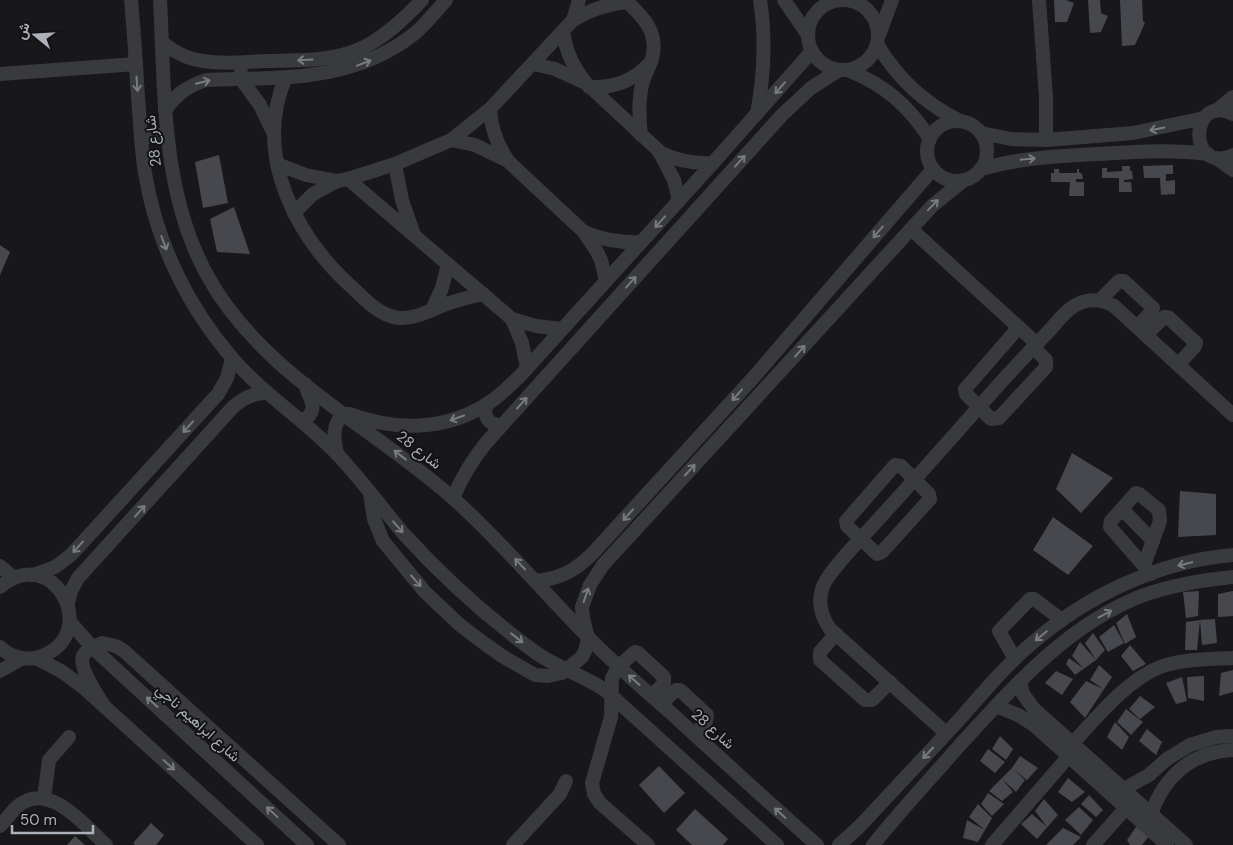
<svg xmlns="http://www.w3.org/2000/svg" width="1233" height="845" font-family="'DM Sans',Vazirmatn,sans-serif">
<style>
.building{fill:#47484d}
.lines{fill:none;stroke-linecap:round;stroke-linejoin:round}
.minor{stroke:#393a3e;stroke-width:14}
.oneway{stroke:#787b82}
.labels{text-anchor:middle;stroke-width:4;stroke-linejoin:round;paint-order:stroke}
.street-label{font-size:15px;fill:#abb0b9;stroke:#131315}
</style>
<rect width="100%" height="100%" fill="#18181a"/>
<!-- building -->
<g class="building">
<polygon points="1054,0 1066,0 1074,3 1067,22 1055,22"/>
<polygon points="1088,0 1100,0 1101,13 1108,16 1101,32 1090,33"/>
<polygon points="1120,0 1142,0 1143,21 1145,23 1135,45 1122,46"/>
<polygon points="219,155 228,203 203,208 195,162"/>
<polygon points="1173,165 1173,174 1166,174 1166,181 1175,180 1175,194 1161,195 1160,178 1144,178 1143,166"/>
<polygon points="1122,166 1130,166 1130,171 1132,171 1133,179 1124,180 1124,182 1131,182 1132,192 1119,192 1119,178 1102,178 1102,168 1107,168 1107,172 1122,171"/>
<polygon points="1054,169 1059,169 1059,173 1077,173 1077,169 1079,169 1079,172 1082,174 1083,179 1076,179 1076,182 1084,182 1084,196 1069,196 1070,182 1051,182 1051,173 1054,173"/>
<polygon points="234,207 250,254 217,252 210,219"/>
<polygon points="0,245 10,252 0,275"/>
<polygon points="1072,453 1113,478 1081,513 1056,489"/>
<polygon points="1180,491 1216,494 1216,535 1178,537"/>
<polygon points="1053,517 1093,546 1068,575 1033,550"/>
<polygon points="1199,591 1198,616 1186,618 1183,592"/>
<polygon points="1233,591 1233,616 1218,617 1218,594"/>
<polygon points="1127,614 1136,637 1125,644 1116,623"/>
<polygon points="1215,619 1217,643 1202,645 1200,620 1197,650 1185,650 1186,622 1200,620"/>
<polygon points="1114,625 1124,643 1108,652 1099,637"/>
<polygon points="1093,633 1105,650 1096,660 1075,675 1066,664 1069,658 1083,668 1072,656 1080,642 1096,660 1085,643"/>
<polygon points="1130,645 1146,664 1133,671 1121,656"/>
<polygon points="1099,665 1112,677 1085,718 1070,702 1086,681 1103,689 1090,680"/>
<polygon points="1233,670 1233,692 1219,696 1221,673"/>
<polygon points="1056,671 1073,679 1062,695 1045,683"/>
<polygon points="1204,676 1204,701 1188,698 1187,677"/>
<polygon points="1182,677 1187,701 1176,704 1166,683"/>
<polygon points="1140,696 1155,707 1140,719 1129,709"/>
<polygon points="1126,709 1143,722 1131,735 1117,722"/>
<polygon points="1115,722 1129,737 1122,750 1107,737"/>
<polygon points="1147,729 1162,742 1156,755 1139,741"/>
<polygon points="1000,736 1013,749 1006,760 992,749"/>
<polygon points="988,749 1005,762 995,773 980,761"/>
<polygon points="1020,756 1038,768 1027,780 1014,770 1025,780 1016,792 1002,779 1013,792 1002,801 989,791 1012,768"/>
<polygon points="659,766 685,793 664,813 639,785"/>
<polygon points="1068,778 1085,792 1072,802 1058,792"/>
<polygon points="988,793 1004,804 992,816 981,804"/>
<polygon points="1089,795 1103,810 1096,817 1081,804"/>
<polygon points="1044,799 1058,815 1037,839 1021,824 1032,814 1047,827 1035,811"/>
<polygon points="978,804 992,818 978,842 963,838 967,820 985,830 969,817"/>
<polygon points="1079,807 1093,820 1081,835 1065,820"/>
<polygon points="695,809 728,839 723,845 692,845 676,830"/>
<polygon points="151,823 164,835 156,845 135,845 133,843"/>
<polygon points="1138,824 1150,835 1142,845 1130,845 1127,840"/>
<polygon points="1063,828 1081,837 1073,845 1046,845"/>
<polygon points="75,836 85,845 67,845"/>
</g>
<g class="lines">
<!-- minor -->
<g class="minor">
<path d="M131 0C134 32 136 65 138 97 140 122 141 148 145 173 156 241 187 306 233 359 264 395 305 420 337 454 361 479 381 507 403 533 442 576 487 617 535 652 556 667 582 675 605 690L777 845"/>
<path d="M160 0C165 92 161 191 207 275 261 374 372 426 455 500 502 542 543 592 588 637 614 664 643 688 671 713 719 757 768 802 817 845"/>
<path d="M625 0C644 17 659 33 652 59 649 68 644 76 642 85 638 102 639 118 641 135"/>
<polyline points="784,0 808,35"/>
<polyline points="1039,0 1046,98 1046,140"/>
<circle cx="843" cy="35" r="35"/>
<polyline points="573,20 579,0"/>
<path d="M563 31C566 52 573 67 586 83L659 151 674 180 679 201"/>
<polyline points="879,35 892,0"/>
<path d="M163 43C172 50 182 56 193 59 217 65 241 62 265 61 296 60 331 62 360 49 384 38 404 19 422 0"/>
<path d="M877 44C898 79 924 103 960 121"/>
<polyline points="534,64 555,69 583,82"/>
<path d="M847 70C884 84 909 106 930 139"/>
<polyline points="241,72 241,79 260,105 273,132"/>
<polyline points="0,74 136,64"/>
<path d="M286 77C252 155 296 238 355 290 367 302 381 316 399 318 416 319 431 310 446 304 458 300 470 297 483 294"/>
<path d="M589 87C613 88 632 82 649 64"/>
<path d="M490 109C491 129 497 145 509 162L584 232 596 250 601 260 606 281"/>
<path d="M165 110C178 93 186 87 206 80 280 77 352 83 414 34 426 24 436 11 446 0"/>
<polyline points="1216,111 1233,97"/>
<path d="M757 114C764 76 766 38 760 0"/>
<path d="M1233 114C1189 92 1187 176 1233 155"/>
<circle cx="957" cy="151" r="30"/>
<polyline points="981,133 1011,139 1046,140 1133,133 1204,118"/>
<polyline points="141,138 167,134"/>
<polyline points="451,140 475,145 506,160"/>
<path d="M659 152C677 161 693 164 713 163"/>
<polyline points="1216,158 1233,170"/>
<path d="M277 164 306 175 337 181 348 179 395 164 451 140 490 109 573 20C590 10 607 4 627 2"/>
<polyline points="395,164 402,200 414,235"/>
<path d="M981 169C1019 158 1058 156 1098 154 1135 152 1171 149 1208 154"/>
<polyline points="348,179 512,319 536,326 561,329"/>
<polyline points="294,213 313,194 337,181"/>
<polyline points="911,229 1037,344"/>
<path d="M584 232C603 240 621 243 641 242"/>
<polyline points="1100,300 1119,281 1124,281 1153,308 1152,311 1137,327"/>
<polyline points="432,310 442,288 448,264"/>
<polyline points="512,319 522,343 527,368"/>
<polyline points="1019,327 965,389 966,394 991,419 999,418 1046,367 1046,360 1033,347"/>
<polyline points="1146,335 1164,317 1168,317 1196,343 1195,346 1178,365"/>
<path d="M487 404C482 416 489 426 502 425"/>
<path d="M301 420 307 418C319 406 308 398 305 384"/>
<path d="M337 454C334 439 331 425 344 414H350C395 431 445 431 487 404 499 397 509 386 519 377L713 163 812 51"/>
<polygon points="895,465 901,466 929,494 930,499 882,552 877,554 847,526 846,521"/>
<polyline points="370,494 374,519 383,541 425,592 460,625 481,641 502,656 535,675 548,676 562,673 582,657 585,651 588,638 583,618 582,607 590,585 603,565 932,206 964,180"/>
<path d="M453 498C462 477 472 460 486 443L782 115 811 88 839 70"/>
<polyline points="1122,509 1153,541"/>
<polyline points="1144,565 1160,521 1159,510 1139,494 1136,493 1111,521 1110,527 1151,574"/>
<polyline points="0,566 14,578"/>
<polyline points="33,575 55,567 71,555 218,394 227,378 232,359"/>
<path d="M535 581C559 579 575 571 592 554L753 378 933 169"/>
<path d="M0 587C53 541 104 636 39 657 26 661 10 657 0 647"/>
<path d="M68 603 71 591 78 578 233 407C243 398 253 393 266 393"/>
<polyline points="70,622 93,648 307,845"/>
<polyline points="836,634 820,652 820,660 865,700 872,700 890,682"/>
<polyline points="36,658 61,671 83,687 257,845"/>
<polyline points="1015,659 999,631 1030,599 1034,599 1062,620"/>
<polyline points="0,671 23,658"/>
<polyline points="1020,681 1023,694 1034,709 1186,845"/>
<polyline points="661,704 676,690 680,690 707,715 706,721 695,735"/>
<path d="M104 706C98 696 78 667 83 656 86 649 96 646 102 643L116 646 124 651 339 845"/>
<polyline points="996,706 1018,715 1034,725 1167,845"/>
<path d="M946 733 830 629C821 616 817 602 823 586 831 568 862 538 876 522 919 475 961 427 1003 380 1019 363 1034 346 1050 330 1057 322 1064 312 1074 306 1087 298 1101 299 1114 306L1233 415"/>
<path d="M1073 743C1097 717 1127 680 1160 667 1183 659 1209 659 1233 658"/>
<polyline points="1124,789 1149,775 1167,759 1190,745 1216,737 1233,736"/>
<polyline points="44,798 49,760 69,737"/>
<path d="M1151 814C1165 775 1192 752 1233 750"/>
<path d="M0 826C6 820 12 811 18 806 49 780 85 826 106 845"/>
<polyline points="513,845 560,794 566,781"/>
<polyline points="648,845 600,803 594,794 592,783 611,717 612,678 619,666 635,652 638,653 664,677 664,683 652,696"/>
<path d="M839 845 859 827C892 792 925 756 958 721 981 695 1004 667 1031 644 1086 596 1159 561 1233 555"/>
<path d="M873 845C901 810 931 778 960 745 1013 687 1069 623 1144 595 1173 585 1203 580 1233 577"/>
<polyline points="992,845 1068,757"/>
<polyline points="1093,845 1126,808"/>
</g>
</g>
<!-- one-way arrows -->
<defs><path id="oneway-shaft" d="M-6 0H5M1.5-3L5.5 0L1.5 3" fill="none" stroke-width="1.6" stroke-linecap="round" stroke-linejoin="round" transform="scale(1.25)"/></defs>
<g class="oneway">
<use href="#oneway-shaft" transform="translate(305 60) rotate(177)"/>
<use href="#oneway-shaft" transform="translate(364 63) rotate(-21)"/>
<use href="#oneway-shaft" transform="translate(203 82) rotate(-14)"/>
<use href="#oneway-shaft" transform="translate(137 84) rotate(86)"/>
<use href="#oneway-shaft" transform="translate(780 88) rotate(131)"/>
<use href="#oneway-shaft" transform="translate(1157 129) rotate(168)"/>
<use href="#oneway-shaft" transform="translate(1028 159) rotate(-6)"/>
<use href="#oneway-shaft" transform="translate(740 161) rotate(-48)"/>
<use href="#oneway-shaft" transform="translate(933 205) rotate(-46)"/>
<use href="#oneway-shaft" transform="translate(660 222) rotate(132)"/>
<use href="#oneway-shaft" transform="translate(878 232) rotate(131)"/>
<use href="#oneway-shaft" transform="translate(164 243) rotate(69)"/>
<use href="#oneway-shaft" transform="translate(631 282) rotate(-48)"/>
<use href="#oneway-shaft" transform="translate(800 351) rotate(-48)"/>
<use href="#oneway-shaft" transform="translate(737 395) rotate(132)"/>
<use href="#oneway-shaft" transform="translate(522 403) rotate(-48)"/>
<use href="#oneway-shaft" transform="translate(457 418) rotate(161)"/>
<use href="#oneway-shaft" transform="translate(188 427) rotate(132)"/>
<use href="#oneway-shaft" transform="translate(400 455) rotate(-142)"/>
<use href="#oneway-shaft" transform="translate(690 470) rotate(-47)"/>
<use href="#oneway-shaft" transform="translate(140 511) rotate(-48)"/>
<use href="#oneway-shaft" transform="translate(628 515) rotate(132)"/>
<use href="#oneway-shaft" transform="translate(398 527) rotate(49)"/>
<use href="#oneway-shaft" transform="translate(78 547) rotate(132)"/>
<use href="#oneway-shaft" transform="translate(520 564) rotate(-133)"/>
<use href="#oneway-shaft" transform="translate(1185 564) rotate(166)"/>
<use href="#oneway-shaft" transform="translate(416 581) rotate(48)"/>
<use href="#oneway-shaft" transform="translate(586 595) rotate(-71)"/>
<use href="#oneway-shaft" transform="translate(1105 614) rotate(-28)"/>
<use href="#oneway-shaft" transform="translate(1041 636) rotate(141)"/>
<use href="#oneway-shaft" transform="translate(517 638) rotate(38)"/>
<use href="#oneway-shaft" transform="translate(634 680) rotate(-138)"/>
<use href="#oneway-shaft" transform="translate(152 702) rotate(-138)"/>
<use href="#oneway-shaft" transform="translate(928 753) rotate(133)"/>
<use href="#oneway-shaft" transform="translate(169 765) rotate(42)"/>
<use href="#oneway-shaft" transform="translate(272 812) rotate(-137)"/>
<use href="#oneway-shaft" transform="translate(780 813) rotate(-138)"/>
</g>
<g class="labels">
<!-- street labels -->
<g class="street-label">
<text transform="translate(153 141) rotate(-97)" y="5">شارع 28</text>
<text transform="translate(419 450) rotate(38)" y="5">شارع 28</text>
<text transform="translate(198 723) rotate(42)" y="5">شارع ابراهيم ناجي</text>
<text transform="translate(713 729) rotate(42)" y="5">شارع 28</text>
</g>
</g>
<!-- north arrow -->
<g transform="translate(35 35) rotate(288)" stroke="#131315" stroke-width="4" paint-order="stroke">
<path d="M0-4L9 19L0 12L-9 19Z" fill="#abb0b9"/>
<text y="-8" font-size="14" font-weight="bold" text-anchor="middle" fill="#abb0b9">ش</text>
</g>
<!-- scale -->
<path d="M12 825v8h81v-8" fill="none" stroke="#abb0b9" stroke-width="2.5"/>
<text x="20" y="825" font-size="15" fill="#abb0b9" stroke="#131315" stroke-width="4" paint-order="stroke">50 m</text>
</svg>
